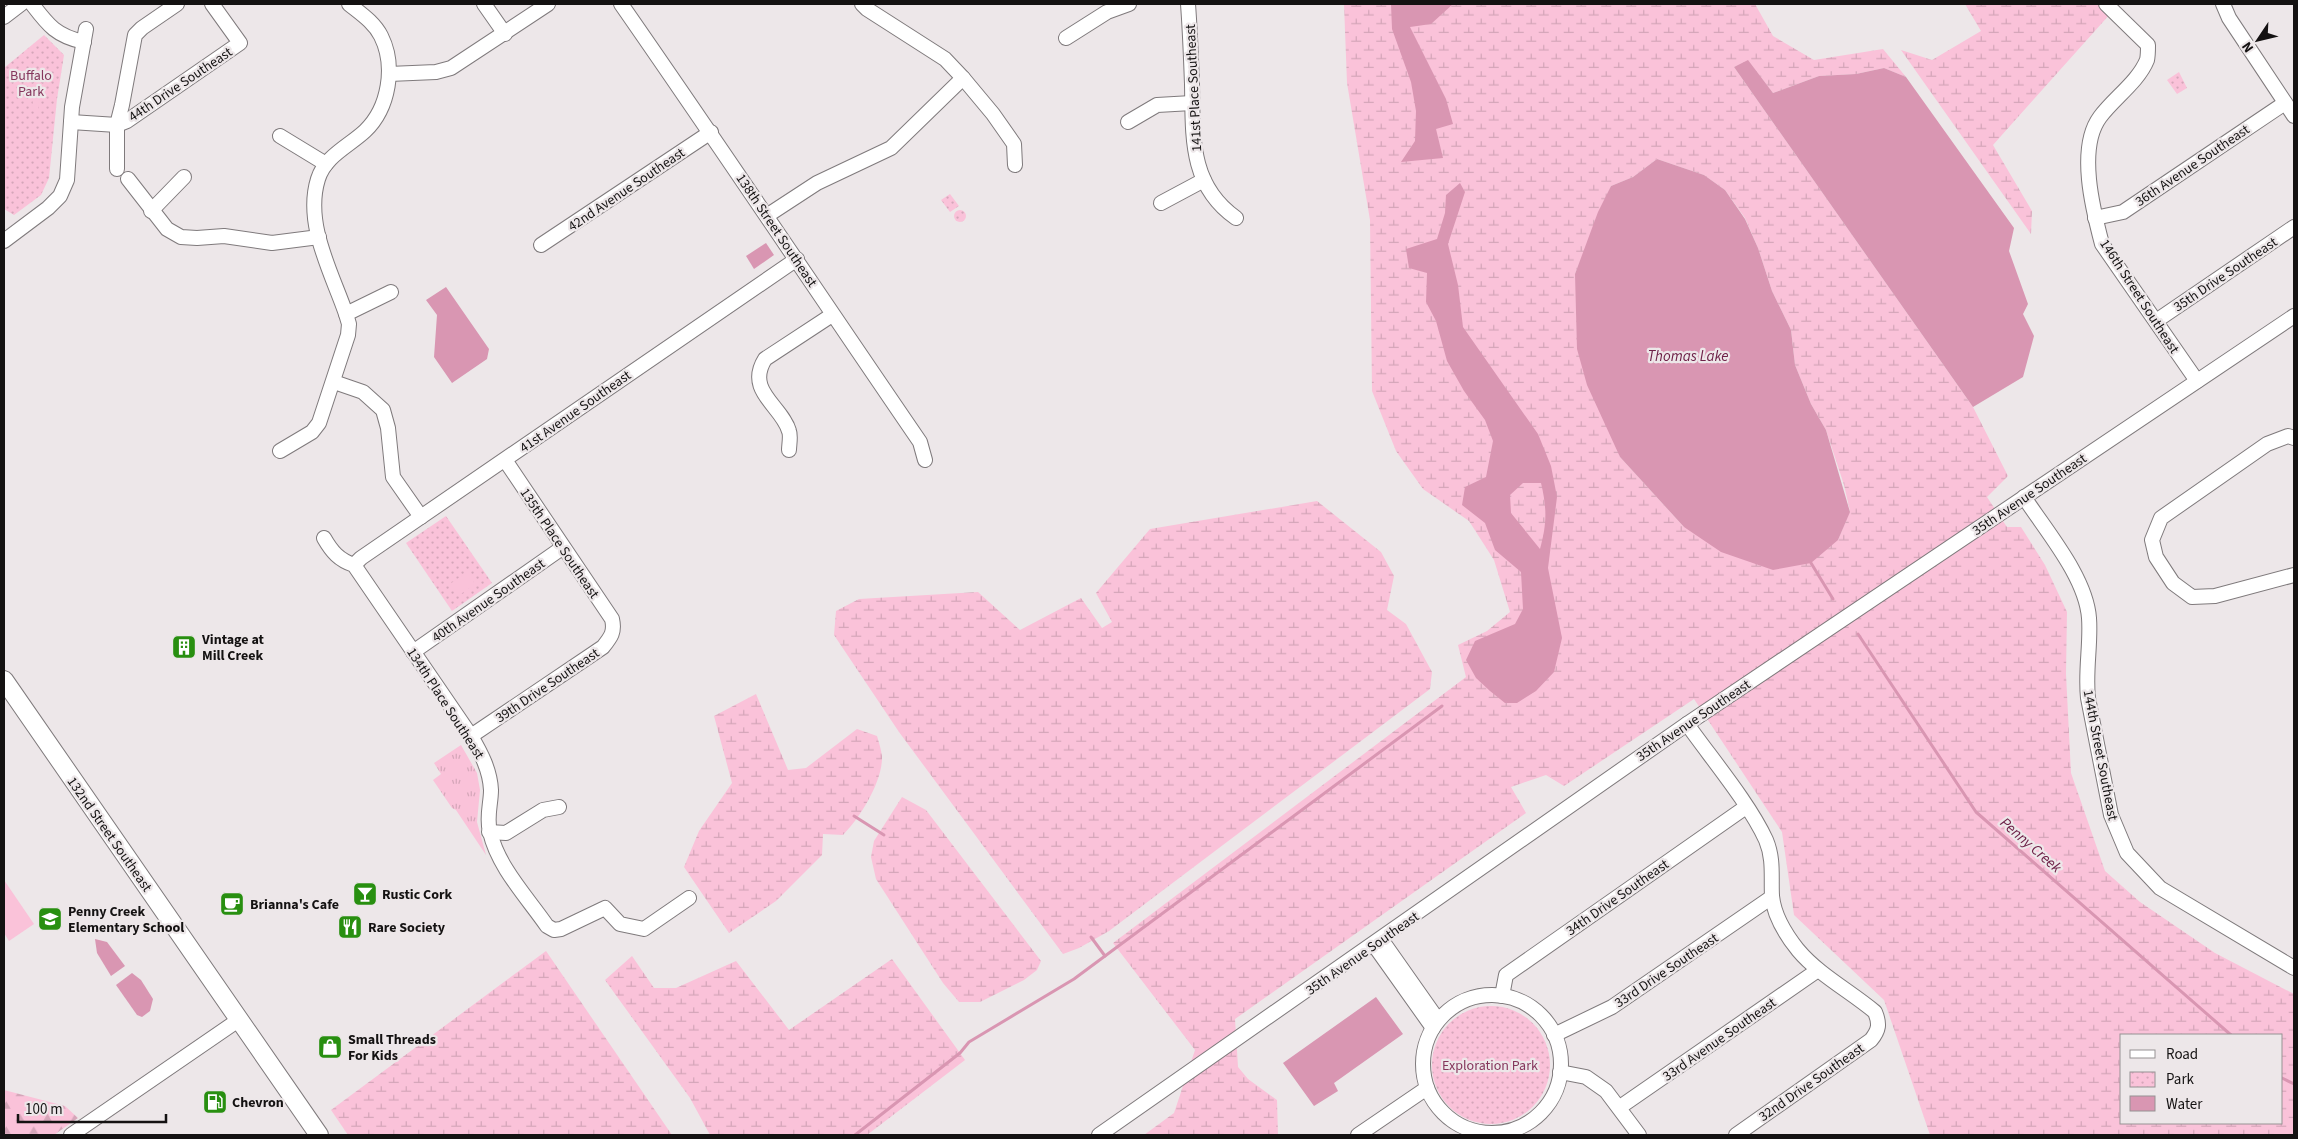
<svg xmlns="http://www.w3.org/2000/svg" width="2298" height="1139" font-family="'Source Sans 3',sans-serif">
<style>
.grass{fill:url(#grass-tufts)}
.forest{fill:url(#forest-firs)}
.wetland{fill:url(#wetland-marsh);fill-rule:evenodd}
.park{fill:url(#park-dots)}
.pitch{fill:#fac2d9}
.water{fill:#d996b2;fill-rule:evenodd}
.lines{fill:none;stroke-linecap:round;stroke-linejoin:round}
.stream{stroke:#d996b2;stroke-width:3}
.minor-casing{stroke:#7f7a7c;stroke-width:16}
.major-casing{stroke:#7f7a7c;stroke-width:20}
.minor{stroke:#fff;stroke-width:14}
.major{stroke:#fff;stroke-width:18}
.labels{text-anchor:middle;stroke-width:4.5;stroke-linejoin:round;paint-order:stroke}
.park-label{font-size:14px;fill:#85365c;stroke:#ede7e9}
.street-label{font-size:14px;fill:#141212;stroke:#ede7e9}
.poi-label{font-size:14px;font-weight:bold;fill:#141212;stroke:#ede7e9;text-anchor:start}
.water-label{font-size:15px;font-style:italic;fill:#6e2148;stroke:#ede7e9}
</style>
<defs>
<pattern id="grass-tufts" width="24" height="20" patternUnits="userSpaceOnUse" patternTransform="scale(1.25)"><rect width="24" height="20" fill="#fac2d9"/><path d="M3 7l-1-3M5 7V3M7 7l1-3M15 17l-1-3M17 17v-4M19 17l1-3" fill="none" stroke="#d5a6b9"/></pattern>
<pattern id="forest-firs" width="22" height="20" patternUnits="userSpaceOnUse" patternTransform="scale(1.25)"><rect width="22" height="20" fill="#fac2d9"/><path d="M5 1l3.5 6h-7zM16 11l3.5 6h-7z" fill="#d5a6b9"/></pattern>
<pattern id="wetland-marsh" width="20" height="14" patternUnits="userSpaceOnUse" patternTransform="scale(1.25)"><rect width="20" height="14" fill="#fac2d9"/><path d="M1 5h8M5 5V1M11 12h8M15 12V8" fill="none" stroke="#d5a6b9"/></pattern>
<pattern id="park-dots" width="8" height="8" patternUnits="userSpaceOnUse" patternTransform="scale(1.25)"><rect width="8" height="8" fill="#fac2d9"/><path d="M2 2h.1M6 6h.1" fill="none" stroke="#d5a6b9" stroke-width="1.8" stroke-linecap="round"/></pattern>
</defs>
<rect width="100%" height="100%" fill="#ede7e9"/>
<!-- grass -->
<polygon class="grass" points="461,745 477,773 480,790 477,822 486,855 456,810 452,808 433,780 441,774 434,763"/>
<!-- forest -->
<polygon class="forest" points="4,1090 65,1106 78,1118 54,1135 4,1135"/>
<!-- wetland -->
<g class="wetland">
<path d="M1344 4H1755L1773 36 1814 60 1883 49 1906 77 1884 68 1856 74 1819 76 1773 93 1748 61 1734 67 1973 407 2008 476 1987 497 2007 527H2021L2045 565 2067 612 2066 674 2071 773 2105 871 2140 902 2215 953 2294 994V1135H1930L1884 1000 1794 915 1782 832 1694 699 1564 786 1546 775 1511 787 1526 813 1235 1019 1238 1067 1248 1079 1277 1100 1278 1135H1144L1174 1113 1195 1050 1113 943 1466 677 1458 645 1487 631 1510 612 1494 560 1469 521 1423 489 1396 451 1372 391 1370 220 1347 83ZM1657 159 1704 175 1725 190 1745 218 1758 248 1772 291 1791 330 1795 365 1811 404 1826 430 1844 485 1850 511 1838 540 1684 527 1620 457 1575 274 1611 186 1633 177ZM2122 1035H2282V1123H2122Z"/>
<polygon points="1965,4 2119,4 1993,145 2032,211 2031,234 1901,50 1932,60 1981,31"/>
<polygon points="1317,501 1381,552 1394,576 1387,610 1406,624 1432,672 1430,689 1109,931 1079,948 1063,954 899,732 834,635 836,611 859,599 978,592 1020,630 1081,598 1102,628 1112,622 1096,593 1150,529"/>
<path d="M756 694 788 770 806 768 857 729 877 736C879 743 881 749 882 756 883 781 860 818 843 835L823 834 822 855 776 901 729 933 684 867 699 831 732 783 714 716Z"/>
<polygon points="902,797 926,810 1041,961 1037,970 1024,980 980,1002 959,1002 943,983 876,879 871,857 874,841"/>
<polygon points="546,951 672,1135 348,1135 331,1110"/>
<polygon points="632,956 654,988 676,988 736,961 789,1030 892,959 965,1060 867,1135 710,1135 690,1098 605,980"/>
</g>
<!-- park -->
<g class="park">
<polygon points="44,35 64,55 57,99 49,178 41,195 14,215 4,209 4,68"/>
<polygon points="2179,72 2187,88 2177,94 2167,80"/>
<polygon points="950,194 959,206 950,212 941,200"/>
<circle cx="960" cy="216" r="6"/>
<polygon points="446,516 492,583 452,611 406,543"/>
<circle cx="1491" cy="1065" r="59"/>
</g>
<!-- pitch -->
<g class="pitch">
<polygon points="35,77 41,78 38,112 32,111"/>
<polygon points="467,572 475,584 458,596 450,584"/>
<polygon points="4,880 34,924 9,941 4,933"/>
</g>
<!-- water -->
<g class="water">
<polygon points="1391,4 1453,4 1431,24 1410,27 1446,99 1453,124 1436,129 1443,158 1401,162 1415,141 1416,111 1411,82 1392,29"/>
<polygon points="1748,60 1773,93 1819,76 1856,74 1884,68 1906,77 2014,228 2009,251 2028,304 2023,314 2034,336 2023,377 1973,407 1734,67"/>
<polygon points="1657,159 1704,175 1725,190 1745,219 1758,248 1772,291 1791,330 1795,365 1811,404 1826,430 1850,512 1838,540 1811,563 1773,570 1721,552 1684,527 1620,457 1587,385 1577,349 1575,274 1598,212 1611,186 1633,177"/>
<path d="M1460 183 1465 192 1448 244 1458 285 1463 327 1538 434 1551 466 1557 497 1548 568 1562 638 1554 672 1536 691 1517 703H1505L1490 691 1476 678 1466 660 1475 641 1515 624 1523 609 1521 572 1495 550 1485 523 1462 505 1465 487 1486 477 1493 441 1485 420 1464 391 1447 361 1436 321 1426 302 1427 273 1409 268 1406 249 1437 239 1445 213 1446 195ZM1523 483H1541C1547 508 1547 524 1540 549L1511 513 1510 495Z"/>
<polygon points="766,243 774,255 754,269 746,256"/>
<polygon points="446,287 489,349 487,359 452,383 434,357 437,315 426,300"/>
<polygon points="95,939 107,942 125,966 111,976 97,953"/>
<polygon points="132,973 141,980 153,999 150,1011 142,1017 137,1015 116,985"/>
<polygon points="1376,997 1403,1034 1334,1083 1338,1091 1314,1106 1283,1063"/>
</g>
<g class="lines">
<!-- stream -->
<g class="stream">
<polyline points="1811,563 1833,599"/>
<polyline points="1858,634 1976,812 2231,1035"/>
<polyline points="854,816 884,835"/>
<polyline points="1091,937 1105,956"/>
<polyline points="2282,1078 2294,1084"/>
<polyline points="855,1135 960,1053 969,1042 1074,979 1442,706"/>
</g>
<defs>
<g id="minor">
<path d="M32 4C48 25 56 36 84 42"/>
<polyline points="484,4 505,34"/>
<path d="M621 4C722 149 820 296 920 442L925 460"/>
<polyline points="862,4 867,9 945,59 963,78 993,114 1014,144 1015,165"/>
<path d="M1188 4C1190 30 1191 57 1192 84 1193 136 1189 185 1236 218"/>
<path d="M2106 4 2148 45C2148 50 2148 56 2147 60 2138 82 2114 98 2100 117 2077 148 2093 210 2102 244L2197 381"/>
<polyline points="2223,4 2229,18 2294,116"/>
<polyline points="4,17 21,4"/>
<polyline points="1066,38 1107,12 1129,4"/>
<polyline points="389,74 436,72 451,68 548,4"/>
<polyline points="71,122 117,125 127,121 240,43 212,4"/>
<polyline points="1128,122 1157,105 1192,103"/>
<polyline points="280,136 326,164"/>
<polyline points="117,169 117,125 122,105 135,35 142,28 177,4"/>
<polyline points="128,179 167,229 181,237 197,238 224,236 272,243 319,237"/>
<polyline points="1161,203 1204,180"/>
<polyline points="151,211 184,177"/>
<polyline points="768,215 817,183 891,148 963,78"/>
<polyline points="2095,218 2123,212 2285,103"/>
<polyline points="4,241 48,208 60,196 67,180 72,107 86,29"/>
<polyline points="541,245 711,132"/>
<polyline points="346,314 391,292"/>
<polyline points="2156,321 2294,227"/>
<polyline points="334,382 363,392 383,410 388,428 393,477 421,517"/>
<polyline points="2294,438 2288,436 2267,444 2161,518 2152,540 2156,557 2173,583 2192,597 2215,596 2294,575"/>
<path d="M789 450C789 445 791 436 789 431 782 406 745 391 765 359L832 315"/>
<path d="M280 451 312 432 319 423 348 335 349 324 346 314C332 273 304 224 318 179 325 156 349 146 365 131 389 108 396 66 381 36 374 22 360 13 349 4"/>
<path d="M2024 497C2046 531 2086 577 2089 618 2091 644 2085 671 2088 698L2111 815 2127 853 2160 888 2294 968"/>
<path d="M324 538C332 552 339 560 354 565L471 736C481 753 490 770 491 790 491 804 486 817 490 832 498 867 527 897 547 926L554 930 561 929 605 908 620 924 644 929 689 898"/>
<polyline points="354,565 361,558 797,259"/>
<polyline points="413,652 562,548"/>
<path d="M1687 724C1711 758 1749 803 1766 840 1774 859 1771 877 1772 896 1774 916 1786 935 1798 950 1819 975 1850 991 1875 1012 1880 1024 1879 1030 1871 1040L1736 1135"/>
<path d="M471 736 603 647C611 637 615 632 612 619L505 460"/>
<polyline points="489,832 506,833 543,810 559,807"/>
<polyline points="1381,939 1438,1020"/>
<polyline points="1374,945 1433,1028"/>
<circle cx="1492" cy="1064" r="69"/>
<polyline points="1502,996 1506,975 1746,807"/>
<polyline points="1554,1035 1612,1007 1772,897"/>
<polyline points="1560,1072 1586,1077 1606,1091 1639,1135"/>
<polyline points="1620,1107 1818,970"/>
<polyline points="71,1135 240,1019"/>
<polyline points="1099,1135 1687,724 2294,316"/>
<polyline points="1358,1135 1427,1088"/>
</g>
<polyline id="major" points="4,680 319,1135"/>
</defs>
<!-- minor casing -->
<use href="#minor" class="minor-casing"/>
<!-- major casing -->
<use href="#major" class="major-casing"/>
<!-- minor -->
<use href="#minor" class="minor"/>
<!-- major -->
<use href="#major" class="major"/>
</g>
<!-- icons -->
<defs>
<symbol id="building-square" viewBox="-11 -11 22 22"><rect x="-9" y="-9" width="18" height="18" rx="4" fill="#288f10" stroke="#ede7e9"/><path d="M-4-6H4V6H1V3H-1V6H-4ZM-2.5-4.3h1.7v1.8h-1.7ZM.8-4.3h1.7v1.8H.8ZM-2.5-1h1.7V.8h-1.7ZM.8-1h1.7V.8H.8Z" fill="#fff"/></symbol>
<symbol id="bar-square" viewBox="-11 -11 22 22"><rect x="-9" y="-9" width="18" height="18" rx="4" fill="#288f10" stroke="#ede7e9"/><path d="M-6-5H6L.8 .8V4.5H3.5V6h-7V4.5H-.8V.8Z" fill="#fff"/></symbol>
<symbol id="cafe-square" viewBox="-11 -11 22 22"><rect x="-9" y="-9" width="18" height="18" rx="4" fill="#288f10" stroke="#ede7e9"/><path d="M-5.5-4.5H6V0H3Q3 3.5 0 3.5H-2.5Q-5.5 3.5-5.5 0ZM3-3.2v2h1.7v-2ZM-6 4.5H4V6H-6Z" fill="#fff"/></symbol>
<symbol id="school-square" viewBox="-11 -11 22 22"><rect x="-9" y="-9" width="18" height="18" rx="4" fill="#288f10" stroke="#ede7e9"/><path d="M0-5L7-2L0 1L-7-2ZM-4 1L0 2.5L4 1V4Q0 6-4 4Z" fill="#fff"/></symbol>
<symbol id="restaurant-square" viewBox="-11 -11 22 22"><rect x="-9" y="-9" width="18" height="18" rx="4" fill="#288f10" stroke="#ede7e9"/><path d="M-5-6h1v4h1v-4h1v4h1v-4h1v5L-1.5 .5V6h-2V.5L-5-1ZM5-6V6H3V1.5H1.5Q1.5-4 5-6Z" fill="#fff"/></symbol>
<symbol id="shop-square" viewBox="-11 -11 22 22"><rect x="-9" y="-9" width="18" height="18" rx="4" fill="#288f10" stroke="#ede7e9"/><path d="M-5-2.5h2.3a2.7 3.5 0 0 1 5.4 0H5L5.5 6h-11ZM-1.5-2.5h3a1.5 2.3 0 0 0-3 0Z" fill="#fff"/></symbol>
<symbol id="fuel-square" viewBox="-11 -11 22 22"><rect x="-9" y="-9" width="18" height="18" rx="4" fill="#288f10" stroke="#ede7e9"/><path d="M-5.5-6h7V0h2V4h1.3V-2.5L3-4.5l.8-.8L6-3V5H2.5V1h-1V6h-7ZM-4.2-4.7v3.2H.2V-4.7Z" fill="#fff"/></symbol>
</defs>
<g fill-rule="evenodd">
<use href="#building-square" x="170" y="633" width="28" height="28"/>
<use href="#bar-square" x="351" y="880" width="28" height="28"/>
<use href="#cafe-square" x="218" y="890" width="28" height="28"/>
<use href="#school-square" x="36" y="905" width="28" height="28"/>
<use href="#restaurant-square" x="336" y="913" width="28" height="28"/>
<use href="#shop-square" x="316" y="1033" width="28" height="28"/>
<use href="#fuel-square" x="201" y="1088" width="28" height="28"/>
</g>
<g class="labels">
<!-- park labels -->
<g class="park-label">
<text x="31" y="80">Buffalo<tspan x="31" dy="16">Park</tspan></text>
<text x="1490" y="1070">Exploration Park</text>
</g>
<!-- street labels -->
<g class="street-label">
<text transform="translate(180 84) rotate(-34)" y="5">44th Drive Southeast</text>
<text transform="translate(1193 88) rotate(-93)" y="5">141st Place Southeast</text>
<text transform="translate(2192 165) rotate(-34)" y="5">36th Avenue Southeast</text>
<text transform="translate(626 189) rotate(-34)" y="5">42nd Avenue Southeast</text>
<text transform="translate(777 230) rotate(56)" y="5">138th Street Southeast</text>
<text transform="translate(2225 274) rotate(-34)" y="5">35th Drive Southeast</text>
<text transform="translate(2140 296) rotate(57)" y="5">146th Street Southeast</text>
<text transform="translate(575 411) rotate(-35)" y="5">41st Avenue Southeast</text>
<text transform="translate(2029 494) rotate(-34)" y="5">35th Avenue Southeast</text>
<text transform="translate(560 543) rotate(56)" y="5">135th Place Southeast</text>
<text transform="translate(488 600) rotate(-35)" y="5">40th Avenue Southeast</text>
<text transform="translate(547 685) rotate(-34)" y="5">39th Drive Southeast</text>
<text transform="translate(446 703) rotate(57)" y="5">134th Place Southeast</text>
<text transform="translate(1693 720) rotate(-34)" y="5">35th Avenue Southeast</text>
<text transform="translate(2101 755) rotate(79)" y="5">144th Street Southeast</text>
<text transform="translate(110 834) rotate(55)" y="5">132nd Street Southeast</text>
<text transform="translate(1617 897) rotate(-35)" y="5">34th Drive Southeast</text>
<text transform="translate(1362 953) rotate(-35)" y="5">35th Avenue Southeast</text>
<text transform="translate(1666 970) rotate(-34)" y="5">33rd Drive Southeast</text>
<text transform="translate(1719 1039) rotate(-35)" y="5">33rd Avenue Southeast</text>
<text transform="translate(1811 1082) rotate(-35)" y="5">32nd Drive Southeast</text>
</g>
<!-- poi labels -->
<g class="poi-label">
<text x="202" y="644">Vintage at<tspan x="202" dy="16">Mill Creek</tspan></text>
<text x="382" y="899">Rustic Cork</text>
<text x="250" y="909">Brianna's Cafe</text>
<text x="68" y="916">Penny Creek<tspan x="68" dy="16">Elementary School</tspan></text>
<text x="368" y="932">Rare Society</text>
<text x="348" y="1044">Small Threads<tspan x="348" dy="16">For Kids</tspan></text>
<text x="232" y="1107">Chevron</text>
</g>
<!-- water labels -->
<g class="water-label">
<text x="1688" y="361">Thomas Lake</text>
<text transform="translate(2031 845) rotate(41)" y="5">Penny Creek</text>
</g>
</g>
<!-- border -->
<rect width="2298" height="1139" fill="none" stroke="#141212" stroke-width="10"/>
<!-- legend -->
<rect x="2120" y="1034" width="162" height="90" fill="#ede7e9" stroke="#969293"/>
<rect x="2130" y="1050" width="25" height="8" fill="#ffffff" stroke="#969293"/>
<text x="2166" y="1059" font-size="15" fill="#141212">Road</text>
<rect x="2130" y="1072" width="25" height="15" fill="url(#park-dots)" stroke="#969293"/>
<text x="2166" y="1084" font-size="15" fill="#141212">Park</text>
<rect x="2130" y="1096" width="25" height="15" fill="#d996b2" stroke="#969293"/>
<text x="2166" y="1109" font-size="15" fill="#141212">Water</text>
<!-- north arrow -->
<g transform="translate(2258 40) rotate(235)" stroke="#ede7e9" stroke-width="4" paint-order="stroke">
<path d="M0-4L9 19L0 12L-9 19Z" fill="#141212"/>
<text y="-8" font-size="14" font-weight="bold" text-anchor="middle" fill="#141212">N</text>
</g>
<!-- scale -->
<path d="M18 1114v8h148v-8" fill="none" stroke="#141212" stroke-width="2.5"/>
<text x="25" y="1114" font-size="15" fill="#141212" stroke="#ede7e9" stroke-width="4" paint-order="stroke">100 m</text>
</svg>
